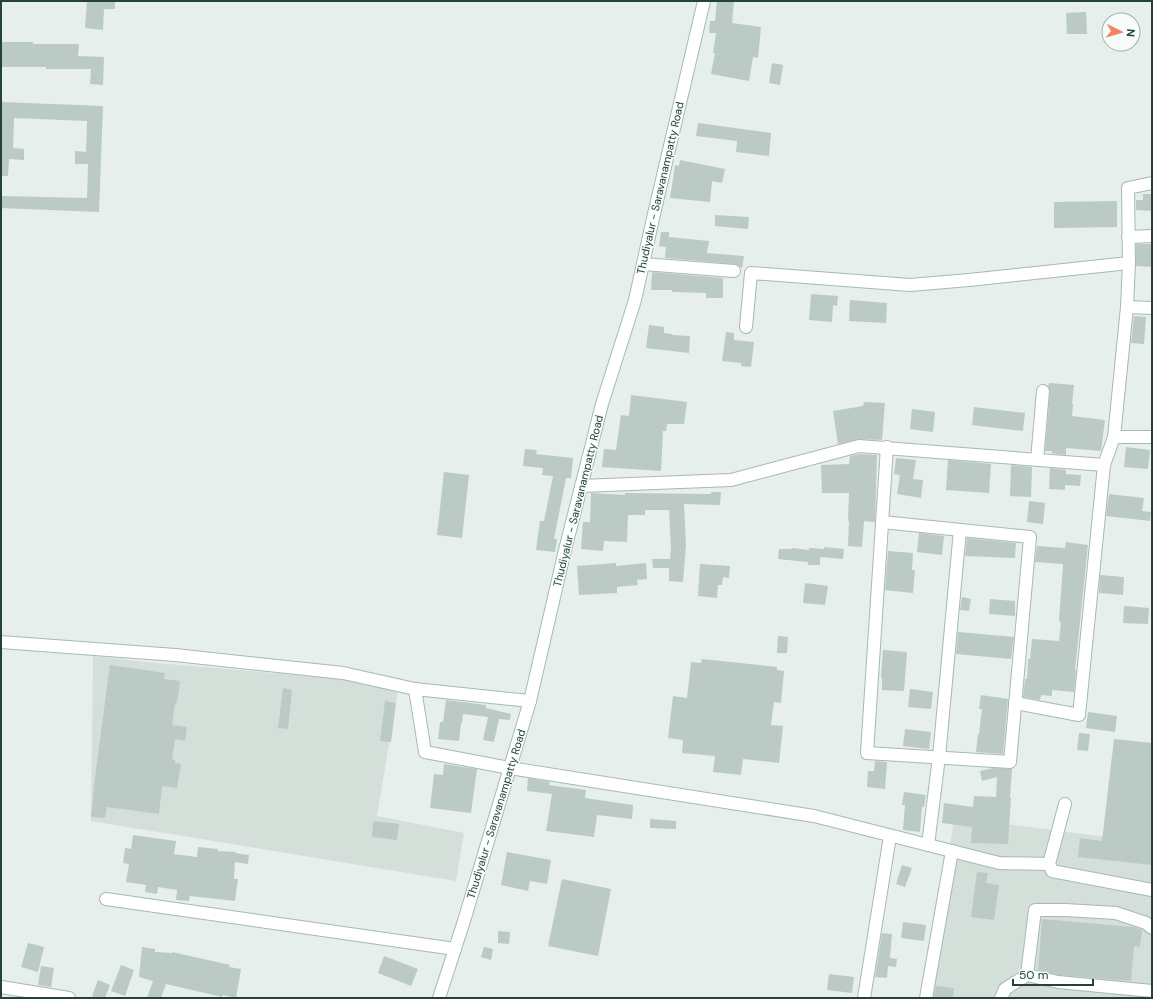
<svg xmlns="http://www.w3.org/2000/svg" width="1153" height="999" font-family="'DM Sans',sans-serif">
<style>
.built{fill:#d4dfda}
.building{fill:#bbcac4}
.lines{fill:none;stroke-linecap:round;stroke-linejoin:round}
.minor-casing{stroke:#a8b8b2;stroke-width:14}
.secondary-casing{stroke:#a4bbb3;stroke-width:14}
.minor{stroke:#fff;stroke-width:12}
.secondary{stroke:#fff;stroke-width:12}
.labels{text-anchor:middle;stroke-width:3;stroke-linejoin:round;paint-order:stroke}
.street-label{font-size:11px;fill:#24423a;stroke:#f7fbf9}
</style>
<rect width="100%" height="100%" fill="#e6efeb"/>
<!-- built -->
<g class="built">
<polygon points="93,656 146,662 399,684 377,816 464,833 456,881 91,821"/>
<polygon points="954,817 1152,843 1152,998 930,998"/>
</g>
<!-- building -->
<g class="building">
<polygon points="87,1 115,1 115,9 104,9 103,30 85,28"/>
<polygon points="717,1 734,1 732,23 761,27 758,58 753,57 749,81 711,74 715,53 713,53 716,33 709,33 710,21 715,21"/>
<polygon points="1086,12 1087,34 1067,34 1066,13"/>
<polygon points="1,42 33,42 33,44 79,44 78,56 104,57 103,85 90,84 91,69 46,69 46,67 1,67"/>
<polygon points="772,63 783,65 780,85 769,83"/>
<polygon points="1,102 103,106 99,212 1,208 1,196 87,198 88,164 75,164 75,151 86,152 87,121 14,118 13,148 24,149 24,160 9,159 8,176 1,176"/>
<polygon points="698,123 771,133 769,156 736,152 737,141 696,136"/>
<polygon points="680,160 725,169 722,183 712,181 710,202 670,198 675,165 679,166"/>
<polygon points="1143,194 1152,194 1152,211 1136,210 1136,200 1143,200"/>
<polygon points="1117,201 1117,227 1054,228 1054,202"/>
<polygon points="715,215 749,217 748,229 715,226"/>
<polygon points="661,232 669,232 669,237 709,241 707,253 744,256 742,268 735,264 665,258 666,247 659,246"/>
<polygon points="1136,244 1152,244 1152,267 1136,266"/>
<polygon points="652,272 723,278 723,298 706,298 706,293 672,292 672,290 651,290"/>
<polygon points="811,294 838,296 837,306 833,305 832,322 809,320"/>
<polygon points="850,300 887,303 886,323 849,321"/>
<polygon points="1134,316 1146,317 1144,344 1131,343"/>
<polygon points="649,325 664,327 664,333 672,334 672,335 690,336 689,353 646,348"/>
<polygon points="726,332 734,333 734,340 754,342 751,367 741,366 741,363 722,361"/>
<polygon points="1049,383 1074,385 1072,404 1073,404 1072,416 1105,420 1101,451 1066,448 1066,455 1051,453 1052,451 1045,451 1050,392 1048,386"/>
<polygon points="631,395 687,402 684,424 667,424 666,431 663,431 661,471 602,467 604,449 616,450 621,415 629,416"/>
<polygon points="864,402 885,403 882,440 859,439 838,444 833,411 863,406"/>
<polygon points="974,407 1025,413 1023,431 972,425"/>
<polygon points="912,409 935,412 933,432 910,429"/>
<polygon points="1126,447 1150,450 1148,469 1124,467"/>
<polygon points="525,449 537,450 536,454 573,458 571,478 566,478 554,539 557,539 555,552 536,550 540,521 544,521 553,476 542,475 543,468 523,466"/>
<polygon points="860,454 877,455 875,522 864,521 862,547 848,546 849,521 848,521 849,493 822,493 821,465 849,464 850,456"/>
<polygon points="896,458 916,460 913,479 923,480 921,498 897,494 900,475 894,474"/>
<polygon points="948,460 991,464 989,493 946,490"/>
<polygon points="1011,465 1032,467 1031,497 1010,496"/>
<polygon points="1050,468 1066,470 1066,474 1081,475 1080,486 1065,485 1065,490 1049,489"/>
<polygon points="444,472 469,475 462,538 437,535"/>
<polygon points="711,492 721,492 720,505 684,504 686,545 683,582 669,581 669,568 653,568 652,559 670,559 671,549 669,510 645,510 645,515 628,515 627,542 604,541 603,551 581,549 583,522 590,522 591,493 625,495 625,493 711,494"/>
<polygon points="1109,494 1144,498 1142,511 1151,512 1150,521 1106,516"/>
<polygon points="1029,501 1045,503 1043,524 1027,522"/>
<polygon points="919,533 944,536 942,555 917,552"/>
<polygon points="967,538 1016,543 1015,558 965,556"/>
<polygon points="1066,542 1088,545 1075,670 1076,671 1074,692 1052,690 1052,696 1041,695 1040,700 1023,697 1025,679 1027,679 1028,659 1030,659 1032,639 1059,641 1061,622 1059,621 1063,564 1035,562 1037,546 1065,548"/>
<polygon points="824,547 844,549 843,559 820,557 820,565 808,565 808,562 778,559 779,549 791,549 792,548 809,550 809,548 824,549"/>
<polygon points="888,551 913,553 912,570 915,570 913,593 885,590"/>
<polygon points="616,563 616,566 646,563 647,579 637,580 638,585 617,587 617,593 579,595 577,566"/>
<polygon points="700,564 730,566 729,578 723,577 722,585 718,585 717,598 698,596"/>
<polygon points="1100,575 1124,577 1123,595 1099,593"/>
<polygon points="805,583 828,586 825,605 803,603"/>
<polygon points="962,597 971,599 969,611 960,610"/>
<polygon points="990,599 1015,601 1015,616 989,614"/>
<polygon points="1124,606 1149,608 1148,624 1123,623"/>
<polygon points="958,632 1014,637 1011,659 956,654"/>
<polygon points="778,636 788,637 787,653 777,653"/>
<polygon points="883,650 907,652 904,691 882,690 882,678 881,678"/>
<polygon points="702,659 777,667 777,670 784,671 781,703 774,702 771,725 783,726 779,763 743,759 741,775 713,772 715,756 682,753 683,740 668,738 673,696 687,698 691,662 701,663"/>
<polygon points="110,665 165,673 164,679 180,681 177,703 175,703 172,725 187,727 185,741 175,739 172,759 175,760 175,763 181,764 177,788 162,786 159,814 107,807 105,818 91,817 96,769"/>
<polygon points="283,688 292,690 288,729 278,728"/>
<polygon points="910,689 933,692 931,709 908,707"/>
<polygon points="981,695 1008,699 1003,754 976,752 978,734 979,734 982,709 979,709"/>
<polygon points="446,700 486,705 486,708 511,714 510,720 499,719 494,742 483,740 488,717 463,714 462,723 461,723 459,741 438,739 440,722 443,722"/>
<polygon points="385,701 396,703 391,742 380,741"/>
<polygon points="1088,712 1117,716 1115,732 1086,728"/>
<polygon points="905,729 931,732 929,749 903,746"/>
<polygon points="1079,733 1090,734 1088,751 1077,750"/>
<polygon points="1114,739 1152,743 1152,865 1078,857 1080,838 1102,841"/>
<polygon points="875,761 887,762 885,789 867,787 868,771 874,771"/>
<polygon points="444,764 477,769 471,813 430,808 434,774 443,775"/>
<polygon points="993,768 1012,769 1010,798 1011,798 1008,844 971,843 972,827 942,823 944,803 973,807 974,796 996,797 997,777 982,781 980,771"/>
<polygon points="528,778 550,782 549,785 586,790 585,798 633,805 632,819 597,815 594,837 546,831 552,794 527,791"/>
<polygon points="904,792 926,795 924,807 922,807 920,832 903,830 905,805 902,805"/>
<polygon points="650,819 676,821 676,829 650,828"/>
<polygon points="373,821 399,824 397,840 372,837"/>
<polygon points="133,835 176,841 174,854 197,857 198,847 218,849 218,851 236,852 235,853 249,855 248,864 235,862 234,879 238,879 235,901 190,896 189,901 176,900 177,890 158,887 157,894 145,892 146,885 126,882 129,864 123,863 125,848 131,849"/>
<polygon points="507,852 551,860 547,884 530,881 528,891 501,885"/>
<polygon points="902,865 912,868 905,887 896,884"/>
<polygon points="977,872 988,873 986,883 999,885 994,920 971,917"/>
<polygon points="562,879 611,889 598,956 548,946"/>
<polygon points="1042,919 1133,927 1142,930 1140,947 1134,946 1131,981 1059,975 1038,970"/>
<polygon points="903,922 926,925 924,941 901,938"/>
<polygon points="498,931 510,932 509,944 498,943"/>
<polygon points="882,933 892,934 890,958 897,959 896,967 888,966 887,978 875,977"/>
<polygon points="28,943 44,947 38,972 21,967"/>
<polygon points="142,947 155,949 155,952 172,953 172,952 230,965 229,967 241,969 236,998 223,995 222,997 166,984 161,998 147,998 153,981 139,977"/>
<polygon points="484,947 493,949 491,960 481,957"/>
<polygon points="384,956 418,969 411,986 378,973"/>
<polygon points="121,965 134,970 125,996 111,991"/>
<polygon points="41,966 54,968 51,987 38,985"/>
<polygon points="829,974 854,977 852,993 827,990"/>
<polygon points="98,980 110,985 105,998 97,998 92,996"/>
<polygon points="936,986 954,988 953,998 934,998"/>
</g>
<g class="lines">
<defs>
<g id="minor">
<polyline points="1128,237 1152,236"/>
<polyline points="643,264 734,271"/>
<polyline points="1127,307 1152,308"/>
<polyline points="746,327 751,273 910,285 969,280 1129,263"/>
<polyline points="1114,437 1152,437"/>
<polyline points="1037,460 1043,391"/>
<polyline points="581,486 731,480 859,446 1104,465"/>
<polyline points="882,522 1030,537 1010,762 867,753 887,447"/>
<polyline points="1,642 175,655 343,673 415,689 425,752 510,768 814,816 999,863 1049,864"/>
<polyline points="415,689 530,701"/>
<polyline points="1015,703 1079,715 1104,465 1114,437 1127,307 1129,263 1128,188 1152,183"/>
<polyline points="1065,804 1049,864 1052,871 1152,890"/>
<polyline points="928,845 939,757 960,530"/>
<polyline points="106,899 455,949"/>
<polyline points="1027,975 1058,982 1152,991"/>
<polyline points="1,987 69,998"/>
<polyline points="864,998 890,836"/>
<polyline points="926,998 952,851"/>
<polyline points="1001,998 1005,989 1027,975 1035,910 1065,910 1116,913 1146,923 1152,928"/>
</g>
<polyline id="secondary" points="439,998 464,921 530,701 565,550 602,404 635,300 654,214 704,1"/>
</defs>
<!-- minor casing -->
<use href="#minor" class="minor-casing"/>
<!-- secondary casing -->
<use href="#secondary" class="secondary-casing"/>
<!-- minor -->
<use href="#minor" class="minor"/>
<!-- secondary -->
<use href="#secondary" class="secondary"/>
</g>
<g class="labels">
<!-- street labels -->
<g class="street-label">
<text transform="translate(660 188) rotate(-77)" y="4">Thudiyalur - Saravanampatty Road</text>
<text transform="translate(578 501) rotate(-76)" y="4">Thudiyalur - Saravanampatty Road</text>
<text transform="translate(496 814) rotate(-73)" y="4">Thudiyalur - Saravanampatty Road</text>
</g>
</g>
<!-- border -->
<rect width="1153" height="999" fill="none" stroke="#24423a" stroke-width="4"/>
<!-- north arrow -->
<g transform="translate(1121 32) rotate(95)"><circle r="19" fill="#f7fbf9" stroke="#a3b1ad"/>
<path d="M0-3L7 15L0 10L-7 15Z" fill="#f4845f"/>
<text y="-6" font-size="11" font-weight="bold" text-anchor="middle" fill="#24423a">N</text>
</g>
<!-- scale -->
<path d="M1013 979v6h80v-6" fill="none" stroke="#24423a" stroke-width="2"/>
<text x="1019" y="979" font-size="12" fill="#24423a" stroke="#f7fbf9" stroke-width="3" paint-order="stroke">50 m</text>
</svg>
